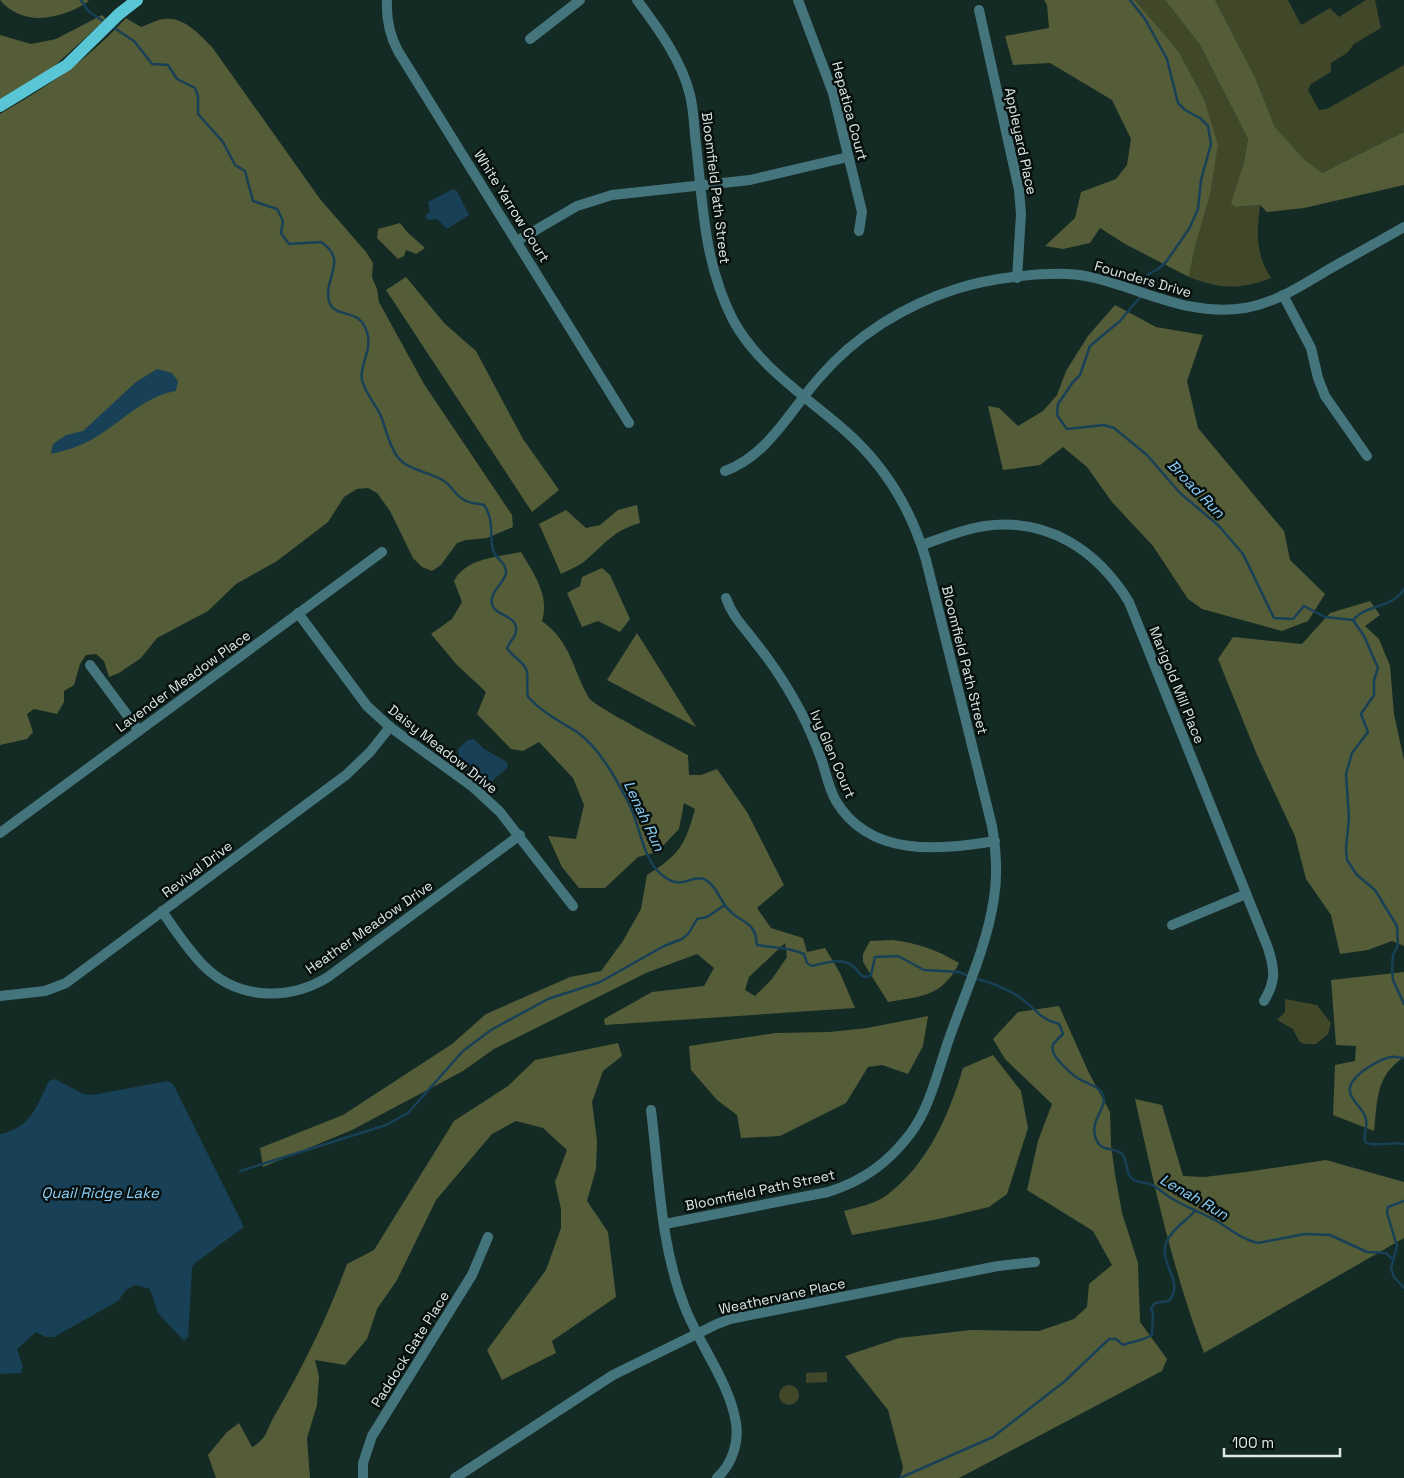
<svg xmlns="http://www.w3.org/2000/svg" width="1404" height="1478" font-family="'Space Grotesk',sans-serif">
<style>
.green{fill:#414829}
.forest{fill:#545d37;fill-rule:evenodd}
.water{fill:#184057}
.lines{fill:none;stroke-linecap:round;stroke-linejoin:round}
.stream{stroke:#184057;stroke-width:2.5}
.minor{stroke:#45757c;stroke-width:10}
.major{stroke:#59c6d5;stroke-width:12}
.labels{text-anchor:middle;stroke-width:5;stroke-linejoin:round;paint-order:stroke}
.street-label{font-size:14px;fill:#dbe8e5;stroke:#07100e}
.water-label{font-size:15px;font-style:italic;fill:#8acdf6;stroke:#07100e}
</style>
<rect width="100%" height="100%" fill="#142a25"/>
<!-- green -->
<g class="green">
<path d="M1135 0H1165L1200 45 1248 139 1235 207 1260 205C1257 233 1255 253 1271 278 1241 290 1219 289 1189 277L1195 246 1204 99 1179 52Z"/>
<polygon points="1215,0 1288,0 1301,25 1330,8 1339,17 1366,0 1375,0 1381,28 1354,44 1347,53 1331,63 1331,72 1311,84 1308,90 1319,110 1327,109 1404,65 1404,132 1322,173 1304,159 1275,127 1255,77"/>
<polygon points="1285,999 1317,1005 1331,1023 1328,1034 1316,1044 1304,1044 1299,1041 1293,1029 1277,1020 1285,1012"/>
<polygon points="827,1372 827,1382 806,1383 806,1373"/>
<circle cx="789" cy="1395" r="10"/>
</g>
<!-- forest -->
<g class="forest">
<path d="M0 0H87L89 1C63 19 23 28 0 0Z"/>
<polygon points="1044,0 1135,0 1179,52 1204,99 1218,145 1210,194 1195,246 1189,277 1125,244 1100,228 1090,243 1063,249 1045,246 1075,218 1081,192 1116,179 1127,165 1131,139 1112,100 1050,63 1013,65 1005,36 1049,28 1047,5"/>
<polygon points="1165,0 1215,0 1255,77 1275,127 1304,159 1322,173 1404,132 1404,185 1304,208 1267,212 1260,205 1235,207 1231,203 1243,166 1248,139 1200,45"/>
<polygon points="102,15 106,19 50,70 0,99 0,35 31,44 56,39"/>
<path d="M126 18 141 27C148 25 156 20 163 19 184 16 199 34 212 47L320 199 366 252 373 263 372 277 377 289 379 302 424 384 512 515 513 527 487 538 466 540 457 543 441 565 432 571 422 567 413 558 390 511 377 493 368 488 357 489 344 497 328 522 277 561 236 584 208 611 157 638 141 658 119 673 109 677 104 661 96 654 86 655 80 664 74 685 64 691V702L57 714 34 709 27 714 33 732 27 739 0 745V114C50 85 86 61 126 18Z"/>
<polygon points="400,223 407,232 425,248 416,254 406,250 404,256 398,259 377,238 378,229"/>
<polygon points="406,277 445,324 476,351 523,439 559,490 532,512 386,290"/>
<polygon points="1115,305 1156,327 1203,335 1187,381 1198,428 1284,531 1290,560 1325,594 1308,621 1282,631 1202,609 1188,599 1153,546 1112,502 1087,467 1063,447 1040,465 1003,470 988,406 999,408 1018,426 1043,411 1057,395 1066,371 1088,336"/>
<path d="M637 505 640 523C614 530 605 544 586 560 579 566 569 570 561 574L539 524 566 510 586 528 600 525 618 510Z"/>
<path d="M521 552C534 574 550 596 542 621 572 643 572 669 589 698 595 707 673 747 688 755L689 775H701L717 769 747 812 784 885 757 908 771 928 803 938 807 952 825 948 840 973 855 1008 605 1025 604 1019 652 992 704 986 714 968 697 954 646 973 494 1049 463 1071 352 1130 263 1167 260 1148 343 1115 452 1044 486 1014 570 977 601 971 623 941 641 909 647 875C679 855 685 846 695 809L684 803 679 829 657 852 638 857 605 888H579L562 867 548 836 576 839 584 805 573 778 539 742 523 751 511 749 477 714 486 692 457 665 431 634 452 619 462 602 454 581C466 558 498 557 521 552ZM785 943 787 957 772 979 755 996 745 990 749 977Z"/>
<polygon points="602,568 610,575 630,619 620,632 598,621 582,627 567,593 580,586 582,577"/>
<polygon points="1370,601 1380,615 1365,626 1379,639 1390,666 1394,714 1404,760 1404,946 1392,941 1368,950 1340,954 1331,915 1306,879 1295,836 1257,755 1218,659 1233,637 1302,644 1330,613"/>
<polygon points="637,633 696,727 607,680"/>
<path d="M892 940C918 943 937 950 959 963 942 997 922 996 888 1002L863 962V954L870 941Z"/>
<path d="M1404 972V1057C1375 1077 1378 1098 1374 1131L1333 1115 1335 1065 1355 1061 1356 1046 1336 1045 1331 980Z"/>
<polygon points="1059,1006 1089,1073 1110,1112 1111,1145 1115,1174 1122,1213 1138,1263 1140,1322 1167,1359 1162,1371 959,1478 900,1478 903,1467 888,1410 845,1356 899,1338 971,1330 1039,1331 1074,1319 1087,1307 1089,1284 1112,1265 1093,1231 1027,1190 1038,1141 1052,1104 1005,1059 993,1039 1018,1012"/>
<polygon points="928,1016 923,1046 908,1074 882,1065 868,1067 846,1103 780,1136 741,1138 737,1115 717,1100 691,1070 689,1046 776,1033 830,1032 867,1028"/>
<path d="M618 1043 622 1056 603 1071 592 1102 597 1141 596 1169 587 1201 608 1232 616 1297 552 1341 556 1353 502 1380 487 1350 546 1270 561 1228V1209L555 1182 567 1150 543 1128 516 1121 492 1134 436 1200 397 1280 377 1309 367 1339 345 1365 315 1360 319 1377 317 1405 307 1438 310 1478H216L208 1455 227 1432 239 1423 252 1447C268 1439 267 1427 276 1413 304 1365 328 1316 347 1264L374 1250 454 1121 508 1086 535 1060Z"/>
<path d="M993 1055 1021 1091 1028 1128 1007 1194 989 1207 939 1219 852 1235 844 1211C858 1207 875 1204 887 1195 928 1164 949 1115 963 1068Z"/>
<path d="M1135 1099 1162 1105 1183 1176 1204 1177 1246 1172 1326 1160 1404 1182V1238L1204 1353C1173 1271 1154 1185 1135 1099Z"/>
</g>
<!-- water -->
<g class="water">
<polygon points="453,189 457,191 469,215 447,229 437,219 428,220 425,216 430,212 428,202"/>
<path d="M157 369 172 373 178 381 176 391C143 396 118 426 89 441 77 447 64 451 51 454L53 444 66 435 83 431 136 382Z"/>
<polygon points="474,739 484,749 507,762 508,767 491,782 459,757 458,749 468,740"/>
<path d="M55 1079 83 1094 93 1095 167 1081 173 1084 244 1227 195 1263 192 1268 188 1337 184 1341 158 1313 150 1289 135 1285 126 1290 118 1301 54 1337H46L36 1332 17 1349 23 1367 21 1373 0 1374V1134C31 1128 36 1107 49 1081Z"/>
</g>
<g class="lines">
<!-- stream -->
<g class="stream">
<polyline points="81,0 89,12 105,22"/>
<polyline points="1130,0 1145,19 1167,59 1178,103 1185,110 1200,118 1208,126 1211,144 1201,180 1198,209 1189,229 1166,262 1158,269 1147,275 1144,281 1144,291"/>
<path d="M111 26 134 41 152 64 168 65 177 79 195 88 198 96V114L223 142 235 165 245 171 253 201 277 209 283 221 281 233 289 244 321 242C349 261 323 278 329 301 334 320 359 306 367 332 373 351 359 364 362 380 365 392 374 403 380 414 386 427 388 444 397 456 407 471 429 471 444 481 452 486 456 497 466 501 472 504 478 503 484 505 495 521 489 534 493 550 496 559 507 563 506 573 504 584 489 592 492 604 495 618 522 614 515 635 513 639 509 643 507 648 512 657 523 661 526 669 529 676 526 688 528 697 542 712 559 721 577 732 600 748 618 782 630 806 640 826 643 861 662 875 683 892 690 874 704 879 717 885 720 902 730 911 736 918 745 920 751 927 756 932 756 938 757 945 773 948 788 947 804 954L807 963 812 966C826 963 843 956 855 968 860 973 860 977 867 977L871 975 875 957 898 956 924 970 959 972 969 976"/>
<polyline points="1141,296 1120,321 1090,346 1080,375 1073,382 1058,404 1057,415 1067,429 1104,425 1114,428 1147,455 1180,493 1219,526 1243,554 1274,618 1293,619 1304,606 1325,617 1353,620 1364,636 1378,668 1374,680 1374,695 1361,714 1368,732 1352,753 1346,774 1349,818 1346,848 1347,860 1357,875 1375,890 1397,926 1398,945 1393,955 1392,967 1393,980 1404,1004"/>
<path d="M1353 620C1366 604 1392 609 1404 589"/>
<path d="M974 978C989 982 1005 988 1018 996 1036 1008 1037 1018 1059 1024L1063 1034C1060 1037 1055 1041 1053 1045 1048 1055 1074 1077 1083 1081 1089 1084 1098 1086 1102 1093 1110 1108 1088 1119 1096 1139 1101 1152 1112 1147 1121 1153 1129 1160 1124 1174 1134 1180 1139 1183 1147 1182 1152 1185 1159 1188 1164 1194 1171 1198 1185 1207 1201 1212 1215 1220 1230 1229 1241 1239 1258 1243L1305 1234 1330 1235 1367 1252 1386 1253 1392 1259"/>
<path d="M1404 1058C1400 1058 1396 1056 1392 1057 1380 1058 1347 1077 1350 1092 1352 1102 1364 1109 1366 1119 1368 1127 1363 1134 1365 1142 1376 1148 1391 1141 1404 1144"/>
<polyline points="240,1171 386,1125 408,1113 463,1051 491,1030 548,999 600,982 664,946 682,939 689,933 697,919 707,917 725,905"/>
<polyline points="1404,1201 1388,1207 1387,1213 1397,1246 1391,1268 1394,1277 1404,1288"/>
<path d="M900 1478 993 1437 1065 1381 1109 1339H1116L1123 1345C1133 1341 1143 1341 1152 1335L1153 1313 1151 1309 1155 1303 1169 1301C1185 1282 1159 1265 1166 1243 1171 1230 1186 1221 1195 1211"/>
</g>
<!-- minor -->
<g class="minor">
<path d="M387 0C386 19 389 34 398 51L629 423"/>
<path d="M637 0C658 28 682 61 690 95 694 111 694 128 696 144 703 206 704 263 733 320 758 366 804 395 842 428 883 463 911 508 926 560L992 826C996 849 998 873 994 898 987 946 965 993 949 1039 938 1070 930 1108 910 1134 888 1163 863 1181 828 1192L665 1224"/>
<polyline points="798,0 833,93 862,212 859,231"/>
<polyline points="979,10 1019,190 1021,214 1017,278"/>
<polyline points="530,39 580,0"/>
<polyline points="517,241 577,206 612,195 750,180 848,157"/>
<polyline points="1283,295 1311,348 1318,378 1325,396 1367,456"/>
<path d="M725 471C768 456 791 409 820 377 855 336 905 305 956 289 990 278 1055 269 1090 277 1144 289 1188 317 1245 308 1275 303 1301 286 1326 271 1352 256 1378 242 1404 227"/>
<path d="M922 545C943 538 963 529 985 526 1048 517 1098 551 1129 602L1268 948C1275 970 1276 981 1264 1001"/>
<path d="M726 598C732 616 744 627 755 642 769 659 781 677 792 696 804 716 814 739 822 761 826 774 829 789 836 801 870 858 940 850 995 841"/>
<polyline points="298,613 367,706 390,727 473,787 500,812 573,906"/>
<polyline points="90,665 139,731"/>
<polyline points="0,833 382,552"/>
<path d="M162 911C175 930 188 950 204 966 238 1000 289 1001 328 977L520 835"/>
<polyline points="1172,925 1246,894"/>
<polyline points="0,996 45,991 66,983 346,775 370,752 390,727"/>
<path d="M651 1110C659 1174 660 1244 684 1305 698 1343 730 1383 736 1423 739 1443 732 1464 717 1478"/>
<polyline points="363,1478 363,1463 372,1436 472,1275 488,1237"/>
<polyline points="455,1478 613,1375 717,1324 730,1319 998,1266 1035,1262"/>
</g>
<!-- major -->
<polyline class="major" points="0,106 67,65 119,14 137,0"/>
</g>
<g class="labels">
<!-- street labels -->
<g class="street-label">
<text transform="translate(850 111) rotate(75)" y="5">Hepatica Court</text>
<text transform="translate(1021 141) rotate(78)" y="5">Appleyard Place</text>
<text transform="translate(716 188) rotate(83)" y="5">Bloomfield Path Street</text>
<text transform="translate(512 206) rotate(58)" y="5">White Yarrow Court</text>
<text transform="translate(1143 279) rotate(16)" y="5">Founders Drive</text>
<text transform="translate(965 660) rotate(76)" y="5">Bloomfield Path Street</text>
<text transform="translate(183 681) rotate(-36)" y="5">Lavender Meadow Place</text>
<text transform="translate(1177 685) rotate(68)" y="5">Marigold Mill Place</text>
<text transform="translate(443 749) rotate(38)" y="5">Daisy Meadow Drive</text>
<text transform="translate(833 754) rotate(67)" y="5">Ivy Glen Court</text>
<text transform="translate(197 869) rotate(-37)" y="5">Revival Drive</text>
<text transform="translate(369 927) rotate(-35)" y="5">Heather Meadow Drive</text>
<text transform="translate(760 1190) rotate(-12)" y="5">Bloomfield Path Street</text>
<text transform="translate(782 1296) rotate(-12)" y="5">Weathervane Place</text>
<text transform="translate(410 1349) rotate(-58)" y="5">Paddock Gate Place</text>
</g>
<!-- water labels -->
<g class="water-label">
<text transform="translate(1196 489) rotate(46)" y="5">Broad Run</text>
<text transform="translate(644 816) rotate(65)" y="5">Lenah Run</text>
<text x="100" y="1198">Quail Ridge Lake</text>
<text transform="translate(1194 1197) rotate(30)" y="5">Lenah Run</text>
</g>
</g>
<!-- scale -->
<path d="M1224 1448v8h116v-8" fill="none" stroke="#dbe8e5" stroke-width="2.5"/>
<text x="1232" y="1448" font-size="15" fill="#dbe8e5" stroke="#07100e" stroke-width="4" paint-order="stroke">100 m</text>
</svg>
